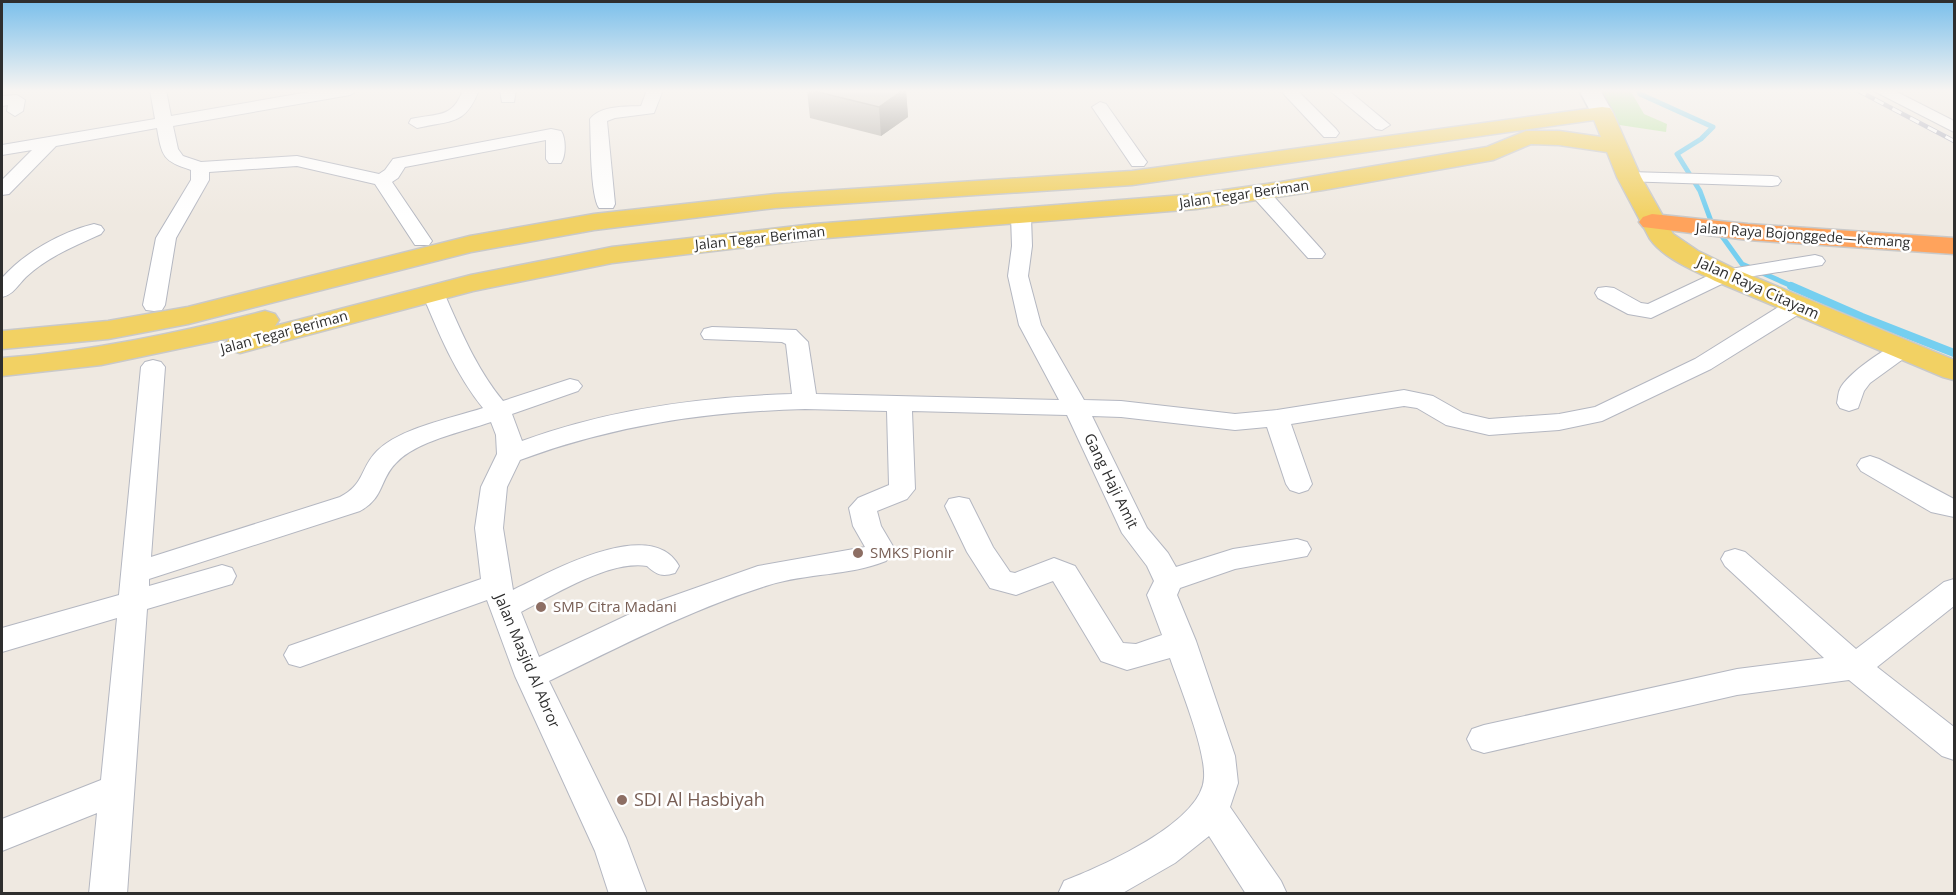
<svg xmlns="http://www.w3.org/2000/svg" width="1956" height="895" font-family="'Open Sans',sans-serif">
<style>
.green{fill:#b6e59e}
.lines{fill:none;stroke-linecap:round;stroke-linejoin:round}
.stream-far1{stroke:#75cff0;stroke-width:5}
.stream{stroke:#75cff0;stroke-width:8}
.street-casing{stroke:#b4b7c1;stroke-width:2}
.secondary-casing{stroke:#b4b7c1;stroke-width:3}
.primary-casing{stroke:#c9c9c9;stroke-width:3}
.highway-casing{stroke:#c9c9c9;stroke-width:3}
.street{fill:#fff;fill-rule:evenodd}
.secondary{fill:#fff;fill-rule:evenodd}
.primary{fill:#f2d163;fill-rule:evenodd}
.highway{fill:#ffa35c;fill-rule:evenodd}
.rail-casing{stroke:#a3a6b8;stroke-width:4.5}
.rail{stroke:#fff;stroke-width:3;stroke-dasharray:10;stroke-linecap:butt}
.wall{fill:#afaba4}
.shaded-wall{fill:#8e8b86}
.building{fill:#cbc7bf;stroke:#8e8b86;stroke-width:1.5}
.education-dot{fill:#8d6e63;stroke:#fff;stroke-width:2}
.labels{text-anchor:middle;stroke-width:5;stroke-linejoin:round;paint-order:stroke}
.far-street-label{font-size:14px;fill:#2e2e2e;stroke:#fff}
.street-label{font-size:15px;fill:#2e2e2e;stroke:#fff}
.education-label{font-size:15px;fill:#785e54;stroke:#fff;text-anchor:start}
.near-education-label{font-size:18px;fill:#785e54;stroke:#fff;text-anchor:start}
</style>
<rect width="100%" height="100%" fill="#efe9e1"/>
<!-- green -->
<polygon class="green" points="1598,90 1630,90 1644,114 1667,124 1666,132 1613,124"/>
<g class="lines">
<!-- stream-far1 -->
<polyline class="stream-far1" points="1638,90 1640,94 1713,127 1701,139 1677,154 1700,191 1711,221 1742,264 1794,287"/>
<!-- stream -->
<polyline class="stream" points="1791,286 1862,317 1954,353"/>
<defs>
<g id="street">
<path d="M150 90H166L171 116 320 90H358L350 95 173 126 178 149 183 156 201 162 297 156 379 174 385 170 393 159 551 129 561 131C566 138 566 156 561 163H549L546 159V140L405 167 398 178 392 182 432 241 429 245H415L375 184 297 166 209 172V180L176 238 165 305 162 310 154 311 146 310 143 305 156 238 191 180V170C163 161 162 157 157 128L56 146 9 194 2 195V180L32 150 2 155V145L155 119Z"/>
<path d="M463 90H479C465 126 451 120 417 128L409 123 411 119C438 113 452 119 463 90Z"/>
<polygon points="500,90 516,90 514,102 502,102"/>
<path d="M647 90H663L654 113 615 118 607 121 615 204 613 208H599C590 194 591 138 590 119 601 105 625 107 641 106Z"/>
<polygon points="1280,90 1297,90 1336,129 1339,133 1336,137 1324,137"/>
<polygon points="1329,90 1348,90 1390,125 1382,130 1376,129"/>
<polygon points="1872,90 1893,90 1954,121 1954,132"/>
<polygon points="17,95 25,100 23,111 15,116 7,111 8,105 2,106 2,96"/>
<polygon points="1100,102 1106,104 1144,158 1147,162 1144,166 1132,166 1092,107"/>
<polygon points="1629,172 1772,176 1778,177 1781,181 1778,185 1772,186 1623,181 1620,177 1623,173"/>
<polygon points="1260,187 1267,189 1322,250 1325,254 1322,258 1308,258 1253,197 1251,193 1253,189"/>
<path d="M1021 210 1028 212 1031 216 1032 246 1028 276 1041 325 1084 400 1121 401 1235 414 1277 410 1404 390 1433 396 1463 413 1489 419 1559 414 1595 407 1695 359 1788 301 1796 299 1804 301 1807 306 1804 311 1711 369 1602 421 1559 430 1489 435 1446 425 1417 408 1404 406 1291 424 1312 484 1308 490 1299 493 1290 490 1286 484 1267 427 1235 430 1121 417 1092 416 1147 528 1168 553 1176 567 1233 549 1297 539 1307 542 1311 549 1307 556 1235 569 1180 588 1177 595 1196 641 1235 756 1238 783 1230 807 1281 881 1287 894H1246L1209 836 1175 863 1121 894H1058L1064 881C1100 867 1202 823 1204 778 1206 750 1180 687 1170 658L1127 670 1101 661 1053 581 1016 595 990 588 967 552 945 506 949 499 959 497 969 499 993 547 1010 572 1015 573 1054 558 1075 566 1123 643 1136 644 1162 635 1147 595 1154 581 1147 566 1122 533 1067 415 912 411 915 489 907 499 877 511 881 526 894 548 886 561C849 576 807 573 769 585 692 609 621 646 549 681L626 838 647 894H609L595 851 515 676 487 600 300 667 289 664 284 655 289 646 481 579 475 528 481 487 497 454 496 435 491 422C463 432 416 441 396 463 379 480 385 497 360 511L149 579V586L222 565 232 568 236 576 232 584 147 609 127 894H89L97 813 2 851V819L101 780 117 618 2 652V628L119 595 141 367 145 362 153 360 161 362 165 367 151 557 340 497C365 484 360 468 377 451 400 428 452 418 483 408 455 373 439 334 422 293L425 288 433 287 441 288 444 293C461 331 476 368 503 401L570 379 578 381 582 386 578 391 512 414 522 441C609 409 700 397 792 394L786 344 782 342 704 339 701 334 704 329 712 327 796 330 808 342 816 394 1059 400 1019 325 1008 276 1012 246 1011 216 1014 212ZM805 409 887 411 889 485 858 498 849 508 853 526 865 547 758 566 653 603 539 657 521 612C554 595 609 560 647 566 657 575 662 577 675 573L679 566C651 515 550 572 513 590L503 528 507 487 520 460C615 425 704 412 805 409Z"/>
<path d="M94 224 101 226 104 230 101 234C75 246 47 257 26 277 18 285 13 295 2 297V278C24 253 61 232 94 224Z"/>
<polygon points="1815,255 1822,257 1825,261 1822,265 1730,280 1651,318 1628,314 1598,298 1595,293 1598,288 1606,287 1614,288 1641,303 1648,304 1718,271"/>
<path d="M1902 342 1910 344 1913 349 1910 354 1870 383 1864 391 1858 408 1849 411 1840 408 1837 403C1838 399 1838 393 1840 389 1847 374 1887 346 1902 342Z"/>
<polygon points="1870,456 1879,459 1954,499 1954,517 1931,512 1861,471 1857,465 1861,459"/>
<polygon points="1735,549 1745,552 1856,649 1944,582 1954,579 1954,606 1877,667 1954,727 1954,760 1942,756 1849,680 1737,695 1484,753 1472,749 1467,739 1472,729 1484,725 1737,669 1824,658 1725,566 1721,559 1725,552"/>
</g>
<polygon id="secondary" points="1579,90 1600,90 1613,113 1610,118 1602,119 1594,118"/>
<path id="primary" d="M1602 107 1610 108 1613 113 1641 177 1673 234 1698 251 1735 269 1954 360V380L1943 377 1715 281C1694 270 1664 259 1650 239L1617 177 1607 152 1559 145 1531 144 1493 160 1323 190 1196 209 814 239 612 263 473 291 240 353 230 350 225 344 230 338 101 365 2 376V358C92 351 178 333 265 311L275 314 279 320 275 326 471 275 612 247 814 224 1196 194 1281 182 1487 147 1526 131H1559L1601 137 1594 120 1132 185 775 208 594 230 471 252 188 324 108 339 2 349V331L108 321 188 307 470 236 594 214 775 194 1132 171Z"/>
<polygon id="highway" points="1652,214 1748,224 1954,238 1954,254 1748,240 1643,227 1639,222 1643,217"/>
</defs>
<!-- street casing -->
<use href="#street" class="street-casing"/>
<!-- secondary casing -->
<use href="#secondary" class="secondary-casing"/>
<!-- primary casing -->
<use href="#primary" class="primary-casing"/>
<!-- highway casing -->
<use href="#highway" class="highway-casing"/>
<!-- street -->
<use href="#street" class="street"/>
<!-- secondary -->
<use href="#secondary" class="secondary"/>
<!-- primary -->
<use href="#primary" class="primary"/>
<!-- highway -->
<use href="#highway" class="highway"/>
<defs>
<polyline id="rail" points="1857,90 1954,141"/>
</defs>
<!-- rail casing -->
<use href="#rail" class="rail-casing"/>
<!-- rail -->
<use href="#rail" class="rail"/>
</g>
<!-- wall -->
<polygon class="wall" points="807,90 906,90 908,117 881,136 810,118"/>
<!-- shaded-wall -->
<polygon class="shaded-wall" points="903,90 906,90 908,117 881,136 879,107"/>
<!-- building -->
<polygon class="building" points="810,90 903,90 879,107"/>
<!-- sky -->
<linearGradient id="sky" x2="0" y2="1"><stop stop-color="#7abfeb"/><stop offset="0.42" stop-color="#f8f5f2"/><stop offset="1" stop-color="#f8f5f2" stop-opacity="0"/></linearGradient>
<rect width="1956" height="216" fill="url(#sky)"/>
<!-- markers -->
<g class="education-dot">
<circle cx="858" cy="553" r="6"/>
<circle cx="541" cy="607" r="6"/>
<circle cx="622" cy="800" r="6"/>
</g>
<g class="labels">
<!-- far-street labels -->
<g class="far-street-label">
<text transform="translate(1244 194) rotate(-8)" y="5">Jalan Tegar Beriman</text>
<text transform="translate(1803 235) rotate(4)" y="5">Jalan Raya Bojonggede—Kemang</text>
<text transform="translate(760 238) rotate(-6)" y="5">Jalan Tegar Beriman</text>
<text transform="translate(284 332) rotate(-15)" y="5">Jalan Tegar Beriman</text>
</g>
<!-- street labels -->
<g class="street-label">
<text transform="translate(1758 288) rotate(24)" y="5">Jalan Raya Citayam</text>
<text transform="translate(1111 481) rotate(64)" y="5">Gang Haji Amit</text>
<text transform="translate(527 661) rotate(67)" y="5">Jalan Masjid Al Abror</text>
</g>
<!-- education labels -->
<g class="education-label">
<text x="870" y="558">SMKS Pionir</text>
<text x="553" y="612">SMP Citra Madani</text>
</g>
<!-- near-education labels -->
<g class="near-education-label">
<text x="634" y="806">SDI Al Hasbiyah</text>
</g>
</g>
<!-- border -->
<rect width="1956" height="895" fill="none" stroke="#2e2e2e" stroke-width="6"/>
</svg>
